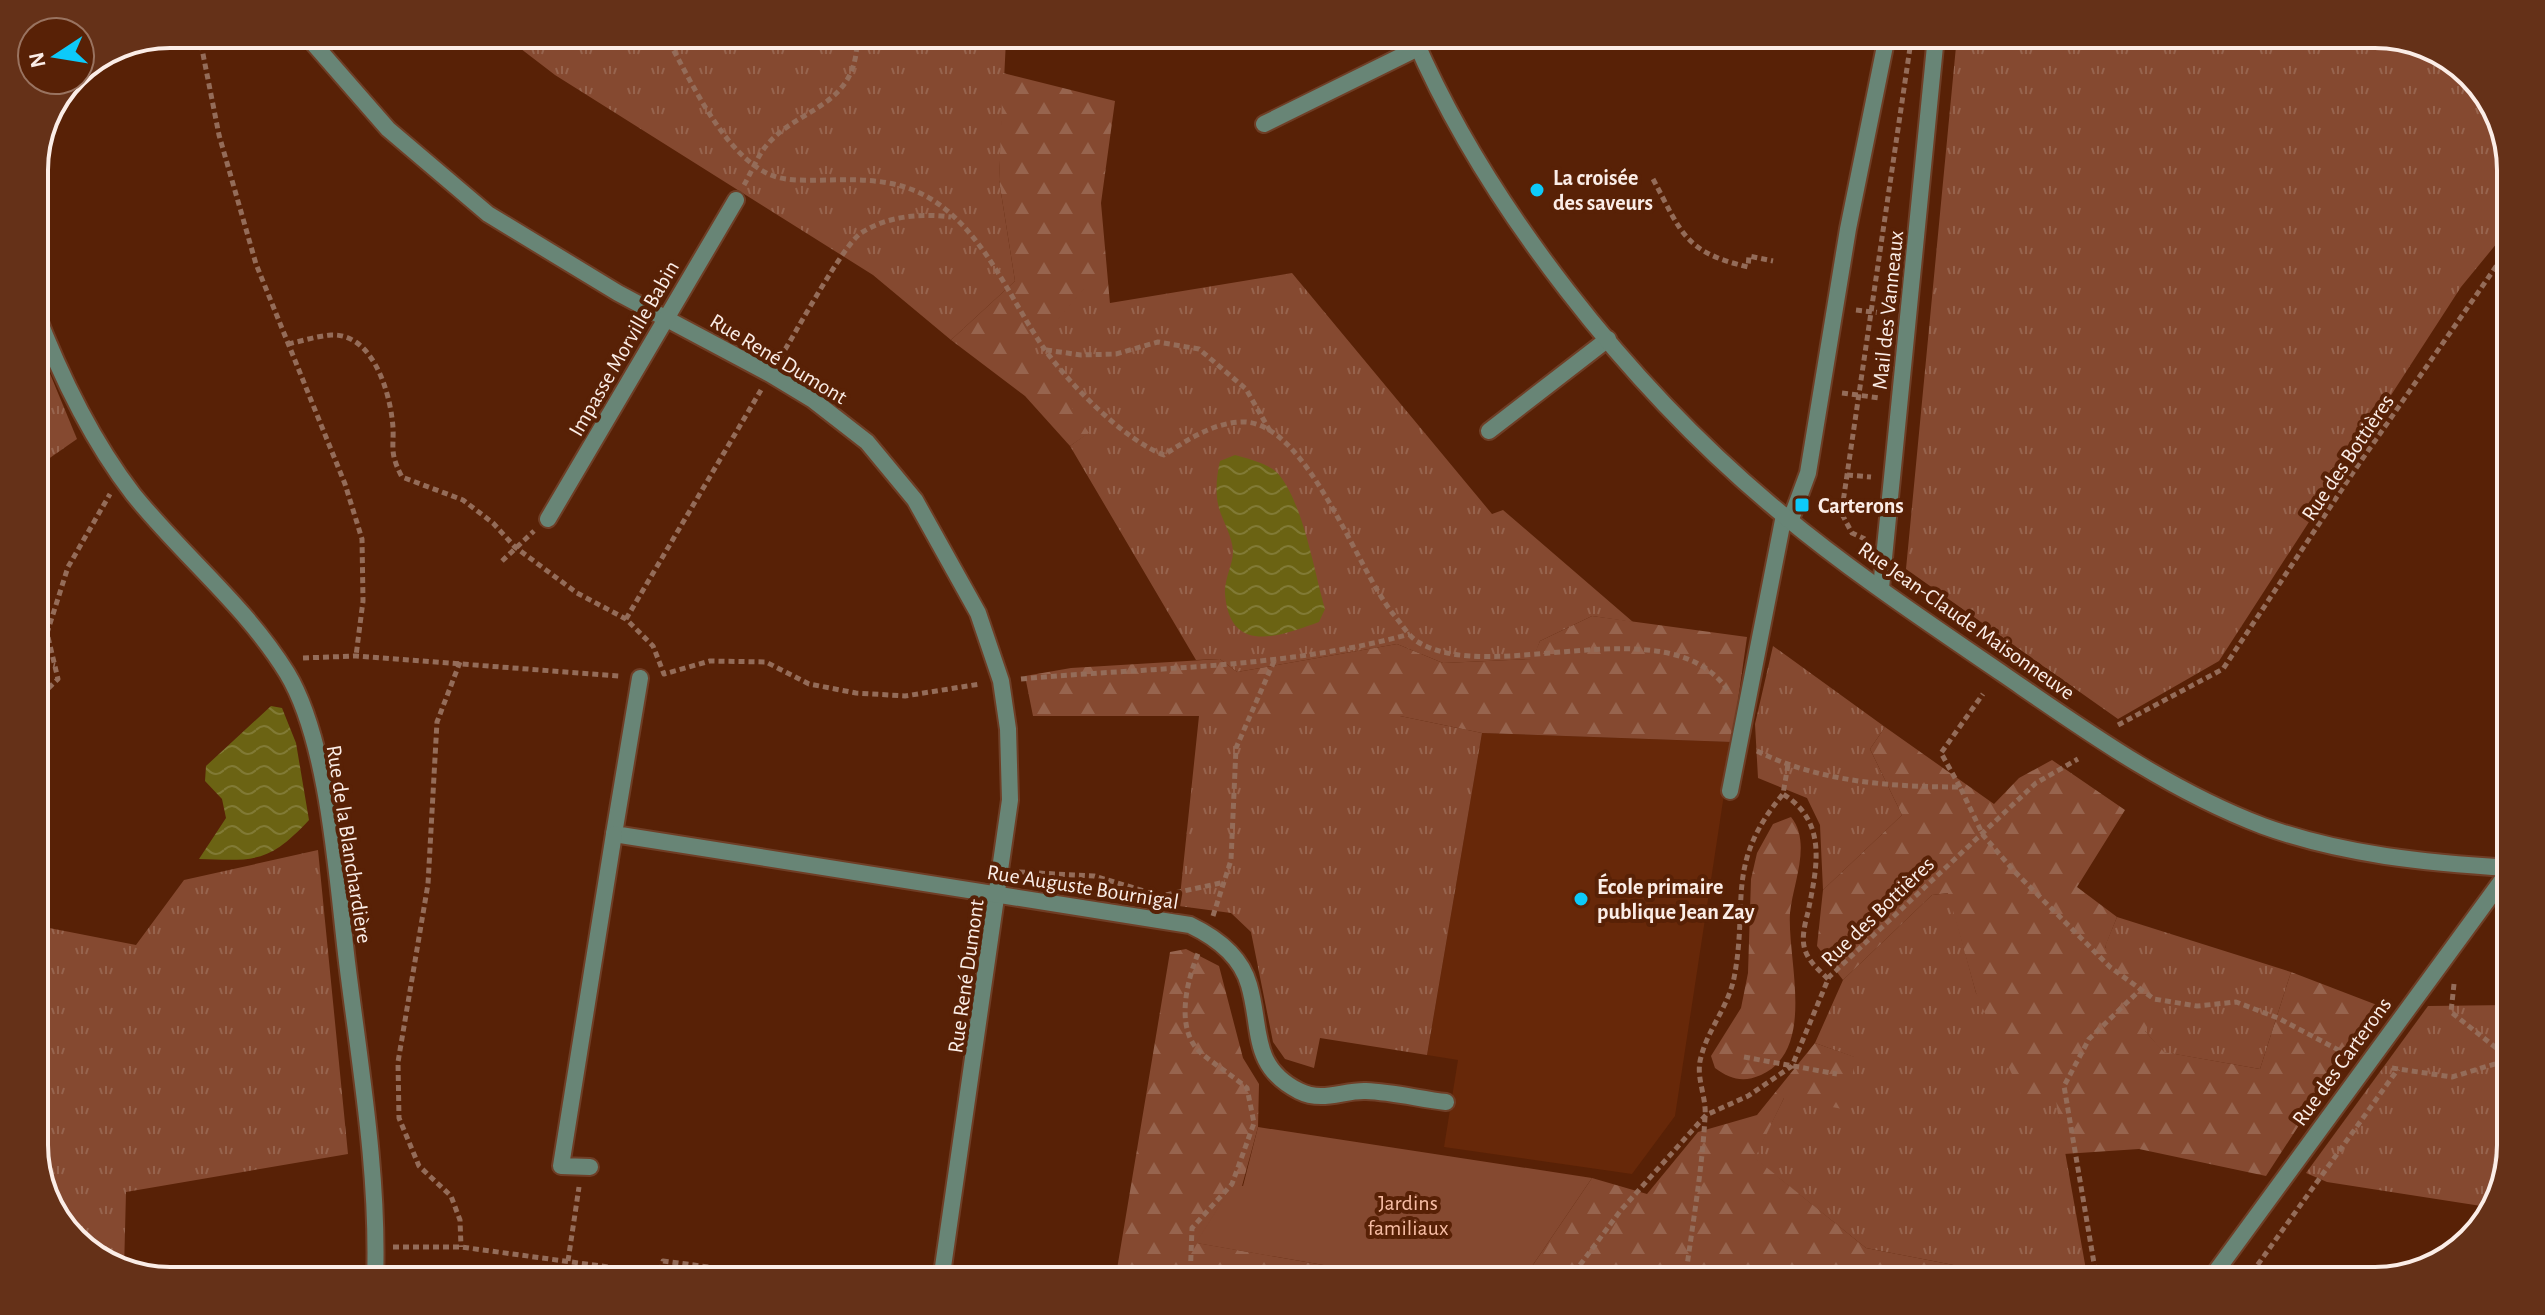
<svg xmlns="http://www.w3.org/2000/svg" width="2545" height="1315" font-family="'Alegreya Sans',sans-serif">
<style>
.built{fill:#672809}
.grass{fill:url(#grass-tufts)}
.forest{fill:url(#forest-firs)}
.garden{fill:#854930}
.water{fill:url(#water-waves)}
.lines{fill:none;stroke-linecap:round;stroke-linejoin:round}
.lane-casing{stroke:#6f3e26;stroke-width:20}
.street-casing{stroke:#6f3e26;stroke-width:20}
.path{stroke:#946c59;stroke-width:5;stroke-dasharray:6 4;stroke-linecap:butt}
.lane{stroke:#688576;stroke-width:16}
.street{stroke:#688576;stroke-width:16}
.poi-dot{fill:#0dcafa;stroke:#582106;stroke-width:3}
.labels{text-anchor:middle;stroke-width:8;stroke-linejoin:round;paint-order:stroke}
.poi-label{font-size:22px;font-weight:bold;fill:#fbede7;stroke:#582106;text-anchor:start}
.street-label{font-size:22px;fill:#fbede7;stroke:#582106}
.park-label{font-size:22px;fill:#f7bda5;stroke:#582106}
.rim{fill:none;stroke:#fbede7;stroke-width:4}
</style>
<defs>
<pattern id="grass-tufts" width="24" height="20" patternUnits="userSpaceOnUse" patternTransform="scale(2)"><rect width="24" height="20" fill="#854930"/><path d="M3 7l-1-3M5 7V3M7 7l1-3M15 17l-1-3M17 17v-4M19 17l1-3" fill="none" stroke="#97644e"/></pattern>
<pattern id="forest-firs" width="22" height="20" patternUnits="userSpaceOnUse" patternTransform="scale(2)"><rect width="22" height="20" fill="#854930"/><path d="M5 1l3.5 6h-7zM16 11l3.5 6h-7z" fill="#97644e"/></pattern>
<pattern id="water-waves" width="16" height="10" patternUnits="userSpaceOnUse" patternTransform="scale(2)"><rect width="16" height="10" fill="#6b6313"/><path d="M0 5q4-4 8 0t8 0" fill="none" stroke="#817a35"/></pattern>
</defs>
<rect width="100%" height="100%" fill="#582106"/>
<!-- built -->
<polygon class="built" points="1482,733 1732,742 1675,1116 1632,1174 1444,1147 1458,1060 1427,1055"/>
<!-- grass -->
<g class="grass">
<polygon points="2375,34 2436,48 2488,95 2511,161 2511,226 2461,287 2219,661 2118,719 1906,569 1957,36"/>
<polygon points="1006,40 999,180 1015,281 951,340 873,275 555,75 512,42"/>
<polygon points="1292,273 1492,514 1503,510 1633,622 1592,616 1540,641 1533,659 1443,663 1397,644 1237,672 1220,659 1196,660 1070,446 1088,433 1032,349 1085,287 1110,303"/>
<polygon points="34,335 77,439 34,469"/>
<polygon points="1773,646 1885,727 1870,749 1902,815 1823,890 1820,825 1807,798 1758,778 1755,724"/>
<polygon points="1199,716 1400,716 1482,733 1427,1055 1320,1038 1314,1068 1285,1059 1273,1042 1251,932 1231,913 1179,906"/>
<polygon points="318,850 348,1154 126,1192 124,1270 109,1267 57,1220 34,1154 34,925 136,945 184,880"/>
<polygon points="1949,893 1976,993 2056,1101 2088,1281 2036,1281 1866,1248 1754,1158 1784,1098 1854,1057 1815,1043 1843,980 1932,895"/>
<polygon points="2117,917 2291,972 2260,1069 2163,1052 2145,1031 2105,946"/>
<polygon points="2511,1005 2511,1145 2494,1208 2327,1182 2306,1173 2428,1006"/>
</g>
<!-- forest -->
<g class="forest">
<polygon points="1003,73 1115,101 1101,203 1110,304 1085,288 1033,349 1089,433 1070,446 1025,396 951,340 1015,281 999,180"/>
<polygon points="1592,616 1747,637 1732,742 1482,733 1400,716 1033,716 1025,676 1071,668 1220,659 1237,672 1397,644 1443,663 1532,659 1540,641"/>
<polygon points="1885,727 1994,804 2019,778 2052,760 2125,810 2077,887 2117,917 2105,947 2161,991 2145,1031 2164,1052 2260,1069 2291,972 2377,1005 2266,1176 2139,1149 2064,1154 2056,1102 2026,1106 1976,993 1948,893 1932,895 1843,980 1817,946 1823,890 1902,815 1870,749"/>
<path d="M1791 817C1812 843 1793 883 1790 913 1787 960 1817 1049 1761 1075 1743 1083 1730 1079 1715 1068L1711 1056 1741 1008 1748 973 1751 879 1757 853 1773 824Z"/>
<polygon points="1186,949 1219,966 1243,1058 1259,1084 1258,1127 1242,1186 1197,1243 1416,1281 1115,1281 1170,952"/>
<polygon points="1815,1043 1855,1057 1848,1110 1784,1098 1755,1158 1866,1248 2036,1281 1522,1281 1592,1178 1647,1194 1698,1132 1757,1115"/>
</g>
<!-- garden -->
<polygon class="garden" points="1258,1127 1592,1178 1522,1281 1416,1281 1196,1243 1233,1184 1243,1186"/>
<!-- water -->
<g class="water">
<path d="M1235 455C1249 459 1271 464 1280 476 1304 507 1314 571 1325 609L1319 622C1280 636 1230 656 1225 594 1224 579 1233 565 1233 551 1232 534 1221 519 1218 504 1215 490 1217 474 1220 461Z"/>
<path d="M271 706 282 708 296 743 309 820C269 863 255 861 199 859L226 818 222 799 205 781 206 766Z"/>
</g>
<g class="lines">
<defs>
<g id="lane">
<polyline points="1489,431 1608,339"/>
<polyline points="1791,519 1808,473 1848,229 1887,36"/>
<polyline points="1881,588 1936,36"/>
<polyline points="1730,791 1784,515"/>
</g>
<g id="street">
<path d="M1414 38C1487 207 1630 386 1770 504 1843 566 1924 620 2003 674 2086 731 2168 790 2263 826 2343 855 2427 863 2511 868"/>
<polyline points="313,43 388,129 488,214 618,293 770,374 813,400 867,442 915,500 978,613 1001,681 1008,729 1010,800 941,1281"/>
<polyline points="1264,124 1418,48"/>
<path d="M34 307C59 373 90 438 133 494 182 555 245 605 287 673 329 742 337 880 347 962 360 1067 379 1174 375 1281"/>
<polyline points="548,519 736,200"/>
<path d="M640 678 614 834 1190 925C1215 937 1241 956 1249 985 1262 1029 1250 1066 1299 1091 1323 1103 1343 1090 1366 1091 1393 1092 1420 1099 1446 1102"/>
<polyline points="590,1167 561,1166 614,834"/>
<polyline points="2209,1281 2511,868"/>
</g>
</defs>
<!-- lane casing -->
<use href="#lane" class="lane-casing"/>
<!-- street casing -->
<use href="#street" class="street-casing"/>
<!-- path -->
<g class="path">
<path d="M669 42C692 83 725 156 771 175 787 182 814 180 831 180 866 179 900 180 931 199 984 232 1009 297 1043 347 1068 383 1124 440 1164 455 1187 440 1213 423 1241 422 1307 419 1357 571 1394 615 1401 623 1409 637 1418 642 1493 688 1670 602 1729 692"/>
<polyline points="201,44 219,135 256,264 345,484 362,539 363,601 356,656"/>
<path d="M1653 179C1682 233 1684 252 1748 267L1749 256 1773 261"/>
<path d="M744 185C751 173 757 157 766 146 798 107 856 108 857 41"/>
<polyline points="1856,310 1890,314"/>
<path d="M288 344C302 341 317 336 331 335 371 333 388 387 392 418 396 445 387 449 402 477L463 500 493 523 515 547 577 593 626 619 653 646 664 674 710 661 766 662 809 684 856 693 905 696 980 684"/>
<polyline points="1046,350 1081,355 1116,354 1158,342 1199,349 1246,389 1270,431"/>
<path d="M780 358C795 334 843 245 861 233 887 216 921 213 951 217"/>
<polyline points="1842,393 1880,398"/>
<polyline points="1847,475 1871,477"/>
<polyline points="1820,497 1836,503 1852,533 1865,539"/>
<polyline points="1842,509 1911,41"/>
<polyline points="502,561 534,531"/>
<polyline points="626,619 761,390"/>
<polyline points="303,658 356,656 619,676"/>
<polyline points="34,660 55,665"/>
<polyline points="460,662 437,722 428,884 398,1062 399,1118 419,1166 451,1196 460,1220 461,1247"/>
<path d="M1021 679C1151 667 1283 669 1410 634"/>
<polyline points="34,702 58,679 47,633 68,567 110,494"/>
<polyline points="2118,725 2223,669 2354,471 2511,245"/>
<path d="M1757 751C1819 782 1892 787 1960 787L1983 835 2014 871 2110 967 2154 999 2197 1006 2236 1002 2278 1018 2348 1055"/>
<path d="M1788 765 1783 794C1828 822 1817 867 1808 912 1805 924 1801 938 1805 950 1809 962 1819 970 1828 979"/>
<polyline points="1960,787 1941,753 1983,694"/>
<polyline points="1019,872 1094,876 1161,896 1225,882"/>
<polyline points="1213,916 1231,860 1236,748 1275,659"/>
<polyline points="2454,984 2451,1012 2510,1059 2488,1216"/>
<polyline points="1744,1057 1837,1074"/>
<polyline points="2392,1068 2452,1077 2511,1059"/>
<polyline points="393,1247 461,1247 660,1274"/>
<polyline points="568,1261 579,1187"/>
<polyline points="659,1281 663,1261 816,1281"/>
<path d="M1190 1281 1192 1228 1232 1184 1254 1123 1247 1088C1233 1076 1214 1064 1201 1053 1174 1029 1187 980 1199 951"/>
<polyline points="1568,1281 1621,1210 1706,1115 1748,1096 1792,1066 1829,977 2036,783 2078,759"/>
<path d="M1685 1281C1692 1227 1702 1172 1705 1117 1707 1097 1695 1077 1701 1057 1708 1029 1728 1007 1734 978 1749 901 1724 865 1783 794"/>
<polyline points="2097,1281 2064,1086 2089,1039 2141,989"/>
<polyline points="2246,1281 2398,1069"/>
</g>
<!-- lane -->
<use href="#lane" class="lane"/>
<!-- street -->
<use href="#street" class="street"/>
</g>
<!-- markers -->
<g class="poi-dot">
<circle cx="1537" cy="190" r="8"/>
<rect x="1794" y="497" width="16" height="16" rx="4"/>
<circle cx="1581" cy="899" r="8"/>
</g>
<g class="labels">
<!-- poi labels -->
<g class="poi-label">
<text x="1553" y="185">La croisée<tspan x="1553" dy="25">des saveurs</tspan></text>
<text x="1818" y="513">Carterons</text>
<text x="1597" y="894">École primaire<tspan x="1597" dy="25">publique Jean Zay</tspan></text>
</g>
<!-- street labels -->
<g class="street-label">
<text transform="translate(1887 310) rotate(-84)" y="8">Mail des Vanneaux</text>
<text transform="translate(623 348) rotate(-60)" y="8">Impasse Morville Babin</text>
<text transform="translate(779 358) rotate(31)" y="8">Rue René Dumont</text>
<text transform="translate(2347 457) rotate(-56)" y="8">Rue des Bottières</text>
<text transform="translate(1967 620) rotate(35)" y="8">Rue Jean-Claude Maisonneuve</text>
<text transform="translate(350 844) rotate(81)" y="8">Rue de la Blanchardière</text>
<text transform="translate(1083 886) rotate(9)" y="8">Rue Auguste Bournigal</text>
<text transform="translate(1877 911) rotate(-44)" y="8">Rue des Bottières</text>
<text transform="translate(965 976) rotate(-82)" y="8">Rue René Dumont</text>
<text transform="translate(2341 1061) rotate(-54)" y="8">Rue des Carterons</text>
</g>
<!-- park labels -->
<g class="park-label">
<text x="1408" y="1210">Jardins<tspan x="1408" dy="25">familiaux</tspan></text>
</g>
</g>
<!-- crop -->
<path d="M0 0H2545V1315H0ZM170 48H2375A122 122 0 0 1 2497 170V1145A122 122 0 0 1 2375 1267H170A122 122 0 0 1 48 1145V170A122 122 0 0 1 170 48Z" fill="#653118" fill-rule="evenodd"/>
<path class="rim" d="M170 48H2375A122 122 0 0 1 2497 170V1145A122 122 0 0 1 2375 1267H170A122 122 0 0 1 48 1145V170A122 122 0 0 1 170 48Z"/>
<!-- north arrow -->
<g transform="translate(56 56) rotate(258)"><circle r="38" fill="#582106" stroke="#997360" stroke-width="2"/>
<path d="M0-6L14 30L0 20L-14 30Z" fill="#0dcafa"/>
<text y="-12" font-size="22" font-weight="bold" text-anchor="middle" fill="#fbede7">N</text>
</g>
</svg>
